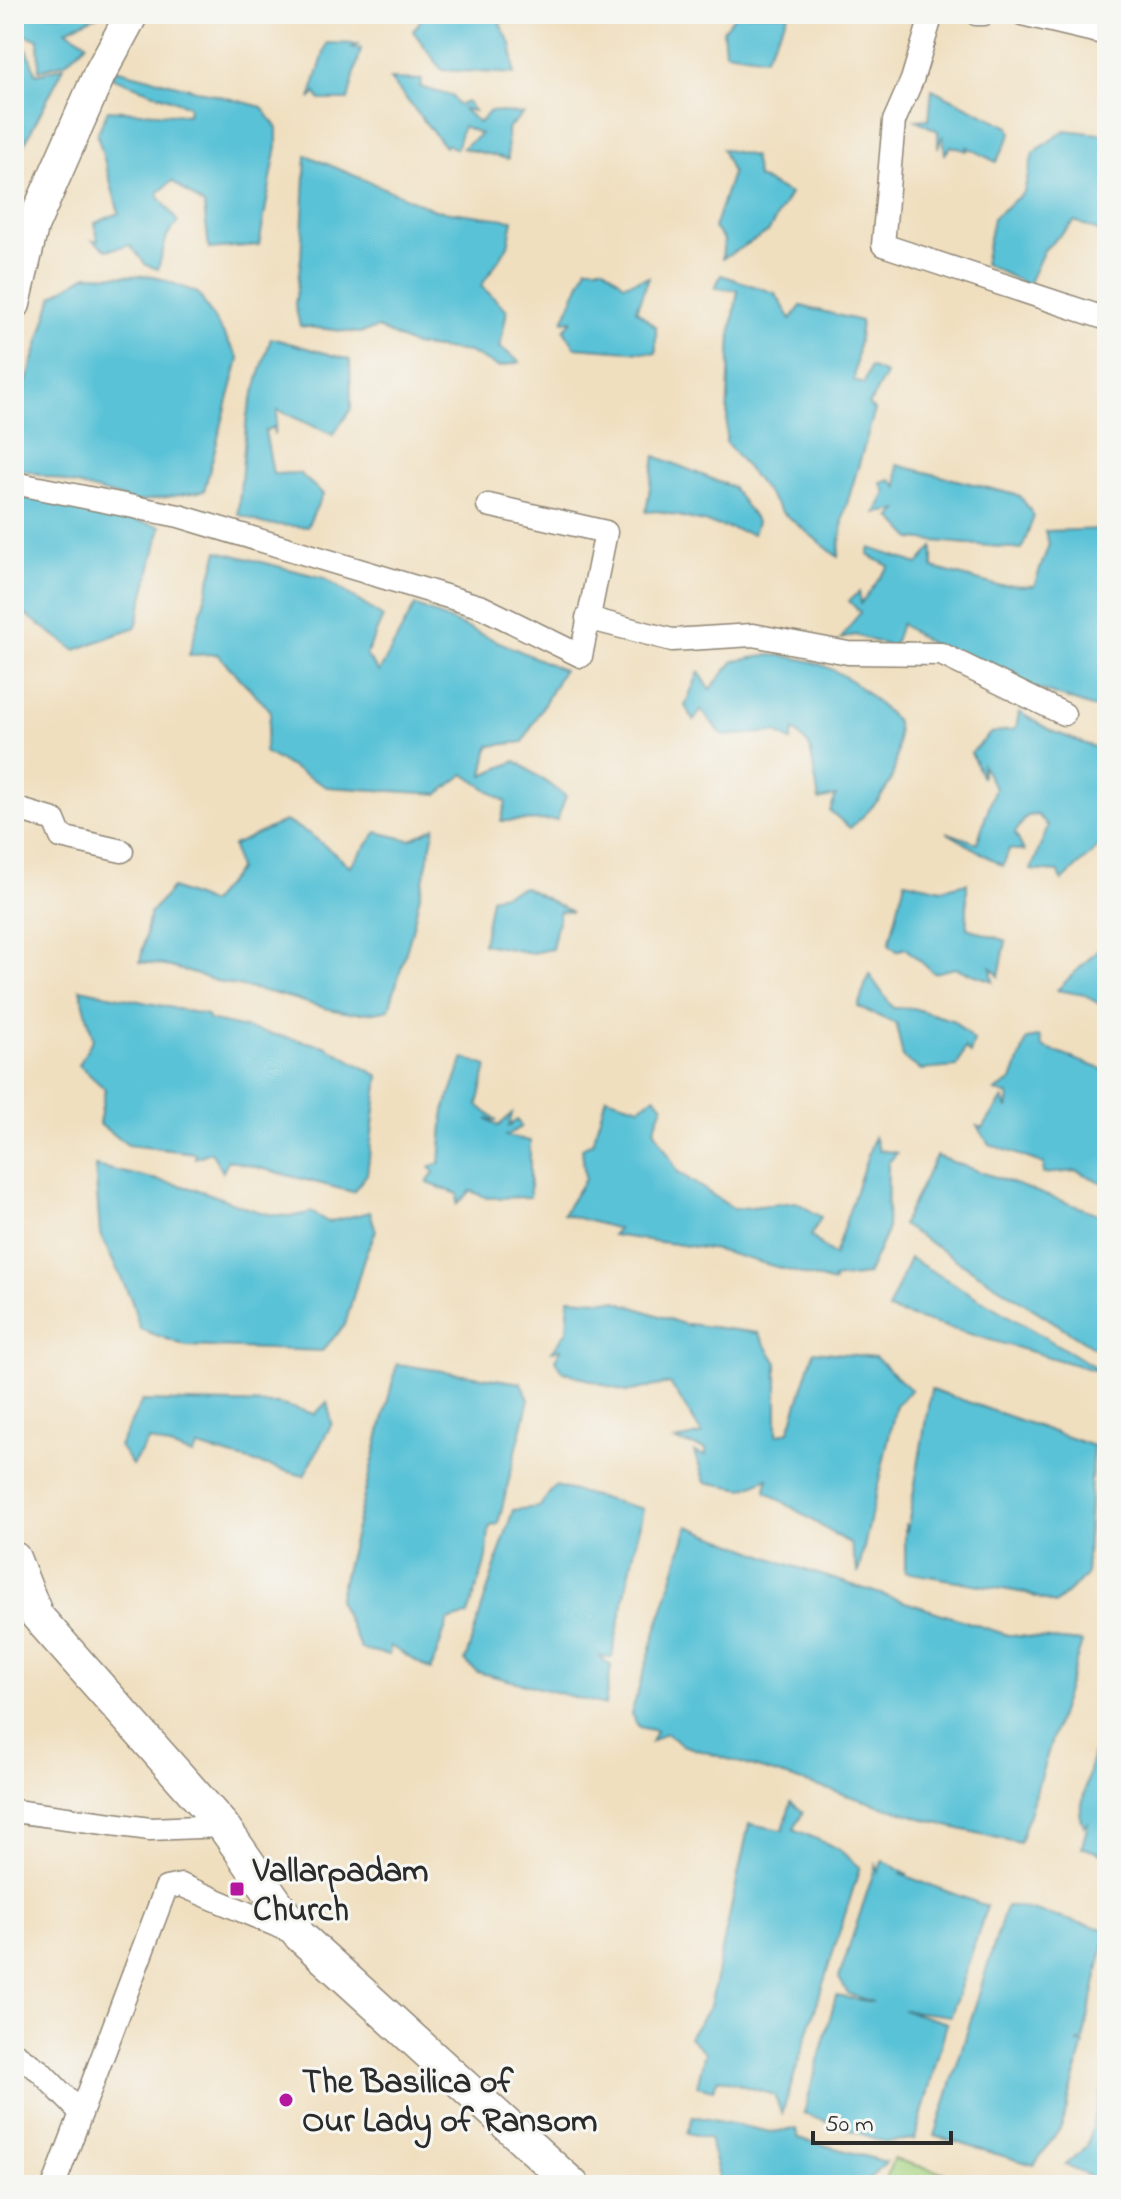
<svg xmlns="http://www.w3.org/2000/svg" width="1121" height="2199" font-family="'Indie Flower',sans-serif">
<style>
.green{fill:#a7d482;stroke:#698056;stroke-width:2}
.water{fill:#5ac2d7;stroke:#427681;stroke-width:2}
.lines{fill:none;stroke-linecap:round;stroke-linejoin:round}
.minor-casing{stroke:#8e8575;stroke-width:25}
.secondary-casing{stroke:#8e8575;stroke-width:35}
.minor{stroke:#fff;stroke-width:22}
.secondary{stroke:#fff;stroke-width:32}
.poi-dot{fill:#b5179e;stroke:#f6f6f2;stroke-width:3}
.labels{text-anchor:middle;stroke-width:6;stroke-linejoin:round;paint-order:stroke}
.poi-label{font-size:34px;font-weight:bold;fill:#2b2b2b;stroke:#f6f6f2;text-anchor:start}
</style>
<rect width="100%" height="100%" fill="#f6f6f2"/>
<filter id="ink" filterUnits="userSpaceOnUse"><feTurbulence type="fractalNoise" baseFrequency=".0125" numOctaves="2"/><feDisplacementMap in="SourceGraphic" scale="16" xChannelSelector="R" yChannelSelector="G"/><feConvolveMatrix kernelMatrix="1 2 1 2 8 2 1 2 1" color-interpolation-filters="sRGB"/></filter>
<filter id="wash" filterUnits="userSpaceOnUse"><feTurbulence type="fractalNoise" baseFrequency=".006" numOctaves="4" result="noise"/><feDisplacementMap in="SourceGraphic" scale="32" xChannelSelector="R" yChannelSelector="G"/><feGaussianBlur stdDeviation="1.8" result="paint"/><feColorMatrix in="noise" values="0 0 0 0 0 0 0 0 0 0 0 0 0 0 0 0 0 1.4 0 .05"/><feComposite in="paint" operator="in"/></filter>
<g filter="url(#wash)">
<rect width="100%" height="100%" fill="#f0dfbf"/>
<!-- green -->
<polygon class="green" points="893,2159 990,2185 884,2185"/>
<!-- water -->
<g class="water">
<polygon points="14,14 101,14 66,30 87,43 65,63 39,70 38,39 14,32"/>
<polygon points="425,14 519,14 521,20 499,22 512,46 514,74 442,70 413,31"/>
<polygon points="736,14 789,14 765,58 725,52 723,30"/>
<polygon points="327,43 359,44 351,48 361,49 348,100 320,100 316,93 310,99"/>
<polygon points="14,45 27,49 36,74 64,67 14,164"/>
<polygon points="115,69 262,107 277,128 277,146 259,245 209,249 204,205 172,181 157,194 178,222 167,236 158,269 146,265 130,245 107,250 93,240 98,240 95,223 119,213 97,134 108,110 188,115 189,106 111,77"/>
<polygon points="390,79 422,80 420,87 452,96 458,105 467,102 474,111 463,109 479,123 490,111 523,114 507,129 508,159 462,148 481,134 463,126 456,149 447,144 445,147"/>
<polygon points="932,89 1009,127 1011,134 996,162 967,147 967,151 951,146 945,154 943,135 938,148 938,131 916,120 929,119"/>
<polygon points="1065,130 1107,135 1107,235 1075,221 1044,250 1028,285 984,264 993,218 1024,192 1033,153"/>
<polygon points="722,149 753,156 757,177 790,194 768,232 722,259 724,240 714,228 732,173"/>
<polygon points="306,155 435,210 513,220 508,246 481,286 507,310 500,347 520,362 498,367 469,352 413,345 378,328 359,333 300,326 295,305 301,258"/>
<polygon points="587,267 604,267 624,284 649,277 636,310 656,327 656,353 575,347 564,330 572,320 563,321"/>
<polygon points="87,275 154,276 198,293 239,359 204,491 137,502 14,467 14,423 53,296"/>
<polygon points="721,275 775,293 791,319 801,306 861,321 854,381 864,384 870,367 886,374 869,405 875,410 844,514 838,557 782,512 726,442 731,333 738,290 715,288"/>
<polygon points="271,338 350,360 351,409 333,435 278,410 274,435 273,427 265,431 273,474 299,473 323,494 307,527 264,524 238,514 247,415"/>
<polygon points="655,456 732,487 757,522 753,534 658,511 646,512"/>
<polygon points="897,465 1020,496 1034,516 1022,549 912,539 891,517 898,510 876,513 886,493 881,483 891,480 898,487"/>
<polygon points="27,498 161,526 136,627 75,650 14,606 14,504"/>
<polygon points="1107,529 1107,712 1005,678 992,666 931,644 901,624 893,647 855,635 841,639 860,612 849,601 859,592 861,603 889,566 868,555 870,548 918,564 933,547 933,568 995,585 1034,586 1049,544 1045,531"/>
<polygon points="218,551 324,578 383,617 366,655 379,672 415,605 563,670 523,742 489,746 483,775 516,761 566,796 557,820 501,821 506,802 464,774 439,794 327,787 264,752 271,711 217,654 189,655"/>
<path d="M770 655C830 658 857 681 897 722 901 775 890 793 850 828L830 811 836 796 819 800 810 747 794 730 791 741 775 732 723 736 701 710 694 721 685 706 699 672 710 689 734 661Z"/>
<polygon points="1019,712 1052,731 1107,752 1107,839 1062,881 1059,872 1031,870 1048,826 1038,815 1027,816 1015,833 1024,851 1009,849 1003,866 946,832 977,843 995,788 982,765 982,778 971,753 991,733 1016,729"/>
<path d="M285 821 310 834 350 866 377 832 410 840 435 827 411 935 389 1009C344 1020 323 1006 280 995 258 989 235 987 213 980 188 972 167 964 140 962L150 913 172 888 210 903 238 870 233 845Z"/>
<polygon points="905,881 942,889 967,883 967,928 1006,941 999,976 991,967 993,981 955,968 934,973 905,948 897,951 889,944"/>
<polygon points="524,887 572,912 560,911 552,949 532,953 483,944 491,898"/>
<polygon points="1107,949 1107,1009 1085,995 1057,990 1098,950 1101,955"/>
<polygon points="869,974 893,1008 913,1008 954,1021 974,1041 970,1054 965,1048 957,1067 921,1070 903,1058 896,1024 858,1007"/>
<polygon points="80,989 207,1015 209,1020 325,1046 379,1076 367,1174 353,1192 228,1160 223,1172 211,1152 195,1158 195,1153 128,1145 99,1124 105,1089 79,1065 93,1038"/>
<polygon points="1040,1037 1042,1047 1107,1071 1107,1185 1077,1171 1043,1174 1044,1164 989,1144 977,1126 983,1128 1003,1098 1007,1109 1009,1095 995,1091 1012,1080 1027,1039"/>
<polygon points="464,1058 487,1066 478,1105 497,1121 487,1119 498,1126 512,1114 509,1126 517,1120 521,1127 506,1136 530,1141 530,1197 487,1198 471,1191 457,1204 458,1194 427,1183 434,1172 430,1167 440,1163 444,1111"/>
<polygon points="655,1096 663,1106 654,1129 678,1172 734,1209 796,1202 821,1217 811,1236 834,1256 874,1137 879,1150 897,1153 888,1163 887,1231 867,1275 833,1279 834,1283 716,1250 612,1235 618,1229 563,1214 585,1179 582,1148 592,1143 606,1097 640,1107"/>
<polygon points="936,1156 1107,1217 1107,1356 902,1225"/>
<path d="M95 1166C130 1174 164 1181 198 1190 233 1200 274 1226 311 1212L328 1222 370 1212 376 1231 364 1258 345 1325 322 1351 186 1346 140 1329 131 1299 100 1234Z"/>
<polygon points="910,1258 1107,1374 888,1310"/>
<polygon points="569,1298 616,1301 689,1326 688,1324 758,1333 777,1363 777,1435 789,1431 814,1351 875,1357 911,1390 896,1405 858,1574 851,1545 766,1491 768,1478 744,1489 705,1482 694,1452 706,1456 706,1449 675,1441 702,1434 670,1383 626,1392 562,1371 555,1360 561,1349 552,1351 567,1331"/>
<polygon points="397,1364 521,1383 529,1399 498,1524 489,1527 487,1557 468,1615 448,1621 431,1670 390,1646 389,1655 361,1649 338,1600"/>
<polygon points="931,1389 1093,1446 1086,1576 1055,1604 1025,1593 905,1572 905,1523 907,1531"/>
<polygon points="142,1401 278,1404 315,1414 327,1402 332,1423 304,1476 198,1447 193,1455 149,1440 132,1465 119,1446"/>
<polygon points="555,1486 643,1509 612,1657 599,1656 611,1666 605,1705 477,1672 465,1661 513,1510 539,1507"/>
<polygon points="688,1526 784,1563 1008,1635 1082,1642 1020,1843 951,1827 682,1745 665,1733 651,1742 656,1731 639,1727 631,1714"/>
<polygon points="1107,1686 1107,1856 1082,1847 1088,1823 1084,1826 1080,1814"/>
<polygon points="791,1802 803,1812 794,1829 837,1848 860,1867 782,2114 774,2095 718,2078 713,2090 697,2086 705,2052 689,2037 710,2006 749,1824 783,1830"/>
<polygon points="883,1860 908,1875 900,1874 987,1906 951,2016 903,2010 947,2023 915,2139 884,2142 804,2113 836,1996 873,2002 848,1994 839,1978 876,1865 878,1872"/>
<polygon points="1006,1906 1015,1906 1107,1930 1083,2041 1077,2043 1084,2044 1062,2126 1034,2165 935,2136"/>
<polygon points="1107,2071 1107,2184 1065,2165 1087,2146"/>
<polygon points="693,2116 771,2132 796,2129 798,2138 886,2162 871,2177 872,2185 721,2185 709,2138 687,2133"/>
</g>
</g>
<g filter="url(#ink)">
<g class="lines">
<defs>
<g id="minor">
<polyline points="932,14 912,80 894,121 883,245 1107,319"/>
<polyline points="976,14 984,14"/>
<polyline points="1022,14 1107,34"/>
<polyline points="14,483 179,516 482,607 581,656 606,532 488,505"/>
<polyline points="587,618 672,640 753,635 848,653 941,654 1064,714"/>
<polyline points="14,808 54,820 61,837 122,851"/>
<polyline points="14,1811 150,1829 223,1826"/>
<polyline points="14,2053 40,2071 81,2113"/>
<polyline points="54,2185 166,1888 181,1885 299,1935"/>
</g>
<g id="secondary">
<polyline points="14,304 32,227 99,75 132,14"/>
<polyline points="14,1558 37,1616 223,1826 300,1936 573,2185"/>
</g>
</defs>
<!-- minor casing -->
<use href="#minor" class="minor-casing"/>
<!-- secondary casing -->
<use href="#secondary" class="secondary-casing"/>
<!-- minor -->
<use href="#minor" class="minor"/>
<!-- secondary -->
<use href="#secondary" class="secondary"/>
</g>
</g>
<!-- markers -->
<g class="poi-dot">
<rect x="229" y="1881" width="16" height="16" rx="4"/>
<circle cx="286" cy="2100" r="8"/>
</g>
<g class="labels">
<!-- poi labels -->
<g class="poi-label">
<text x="253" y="1881">Vallarpadam<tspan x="253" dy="39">Church</tspan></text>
<text x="302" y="2092">The Basilica of<tspan x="302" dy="39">Our Lady of Ransom</tspan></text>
</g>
</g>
<!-- margin -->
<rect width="1121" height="2199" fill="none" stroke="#f6f6f2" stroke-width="48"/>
<!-- scale -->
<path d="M813 2131v12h138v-12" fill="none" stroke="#2b2b2b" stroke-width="4"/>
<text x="825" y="2131" font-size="24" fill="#2b2b2b" stroke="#f6f6f2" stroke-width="6" paint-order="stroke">50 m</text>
</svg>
